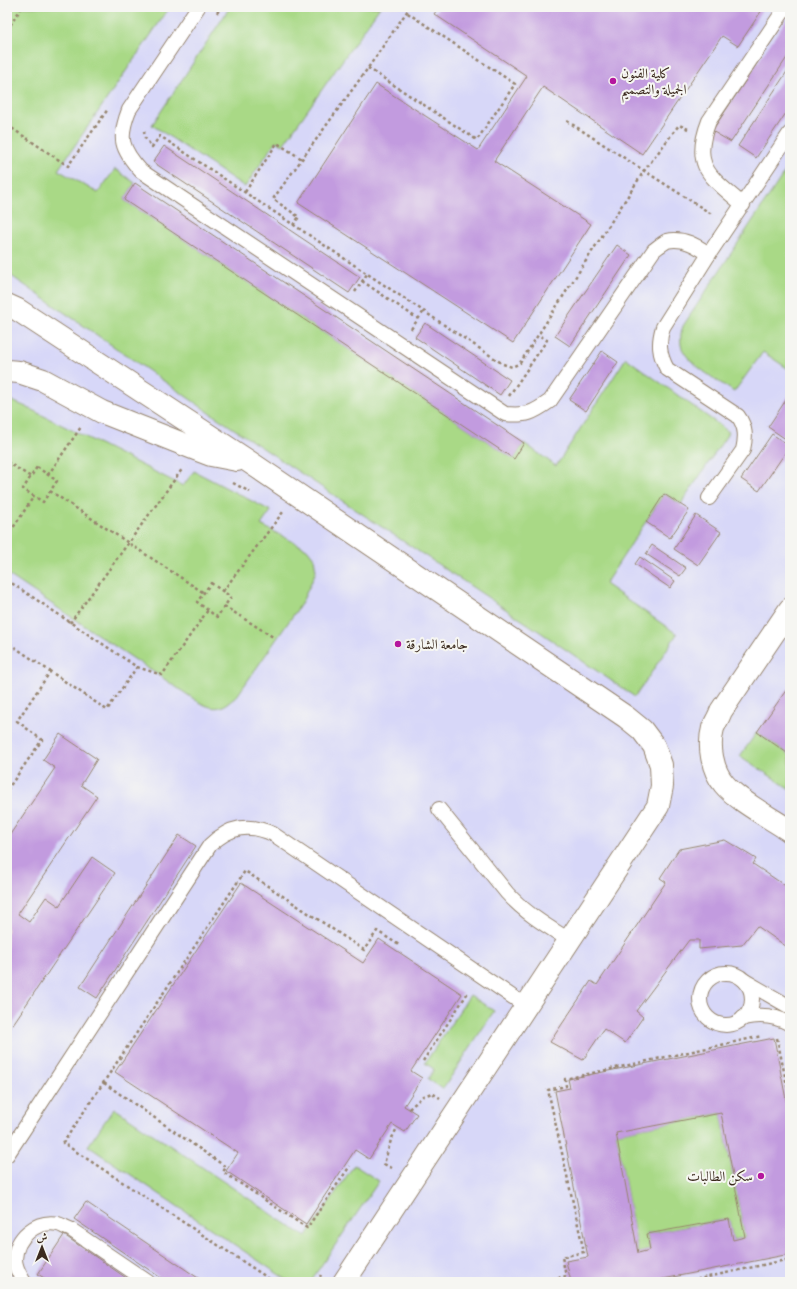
<svg xmlns="http://www.w3.org/2000/svg" width="797" height="1289" font-family="Vollkorn,Amiri,serif">
<style>
.built{fill:#d7d7f8}
.green{fill:#a9d986;stroke:#728252}
.building{fill:#c29bdf;fill-rule:evenodd}
.lines{fill:none;stroke-linecap:round;stroke-linejoin:round}
.lane-casing{stroke:#96846e;stroke-width:16}
.street-casing{stroke:#96846e;stroke-width:24}
.path{stroke:#96846e;stroke-width:2.5;stroke-dasharray:3 3;stroke-linecap:butt}
.lane{stroke:#fff;stroke-width:14}
.street{stroke:#fff;stroke-width:22}
.poi-dot{fill:#b5179e;stroke:#f6f6f2;stroke-width:1.5}
.labels{text-anchor:middle;stroke-width:4;stroke-linejoin:round;paint-order:stroke}
.poi-label{font-size:14px;fill:#3b2a1e;stroke:#f6f6f2;text-anchor:start}
</style>
<rect width="100%" height="100%" fill="#f6f6f2"/>
<filter id="ink" filterUnits="userSpaceOnUse"><feTurbulence type="fractalNoise" baseFrequency=".025" numOctaves="2"/><feDisplacementMap in="SourceGraphic" scale="8" xChannelSelector="R" yChannelSelector="G"/><feConvolveMatrix kernelMatrix="1 2 1 2 8 2 1 2 1" color-interpolation-filters="sRGB"/></filter>
<filter id="wash" filterUnits="userSpaceOnUse"><feTurbulence type="fractalNoise" baseFrequency=".012" numOctaves="4" result="noise"/><feDisplacementMap in="SourceGraphic" scale="16" xChannelSelector="R" yChannelSelector="G"/><feGaussianBlur stdDeviation="0.9" result="paint"/><feColorMatrix in="noise" values="0 0 0 0 0 0 0 0 0 0 0 0 0 0 0 0 0 1.4 0 .05"/><feComposite in="paint" operator="in"/></filter>
<g filter="url(#wash)">
<rect width="100%" height="100%" fill="#f0debe"/>
<!-- built -->
<rect class="built" x="7" y="7" width="783" height="1275"/>
<!-- green -->
<g class="green">
<polygon points="7,7 170,7 58,170 98,193 115,169 135,183 124,200 514,459 524,443 556,466 626,358 729,432 681,504 664,494 605,584 677,634 635,697 543,634 213,415 7,273"/>
<polygon points="230,7 380,7 283,145 276,141 245,187 152,125"/>
<path d="M790 164V370L763 352 734 392C719 381 685 363 681 345 680 338 681 332 683 326Z"/>
<path d="M7 401H12L24 406 183 486 194 471 271 511 261 525 307 549 314 558 316 571 311 583 301 604 237 696C221 710 215 711 197 701L7 574Z"/>
<polygon points="757,732 790,755 790,789 740,756"/>
<polygon points="470,995 494,1011 443,1089 428,1079 434,1069 425,1063"/>
<polygon points="114,1108 306,1237 354,1165 379,1181 310,1282 290,1282 88,1146"/>
<polygon points="721,1113 745,1237 733,1240 729,1219 647,1234 650,1250 638,1253 616,1133"/>
</g>
<g id="blocks">
<!-- building -->
<g class="building">
<polygon points="439,7 764,7 738,46 722,36 642,154 543,87 494,161 591,224 513,343 298,203 376,84 478,150 527,76 434,14"/>
<polygon points="790,14 790,53 731,142 712,131"/>
<polygon points="790,67 790,107 756,158 738,146"/>
<polygon points="164,146 360,277 349,293 153,162"/>
<polygon points="135,183 524,443 514,459 124,200"/>
<polygon points="617,245 631,255 570,346 555,336"/>
<polygon points="425,323 510,380 500,395 415,337"/>
<polygon points="602,351 618,362 586,411 569,400"/>
<polygon points="790,394 790,442 768,427"/>
<polygon points="772,434 790,446 759,491 741,479"/>
<polygon points="664,494 689,510 670,538 646,522"/>
<polygon points="696,515 721,532 698,565 674,549"/>
<polygon points="652,545 686,568 680,576 646,554"/>
<polygon points="640,557 675,581 670,588 635,564"/>
<polygon points="787,689 790,692 790,755 757,732"/>
<polygon points="60,734 97,759 81,785 97,796 18,914 29,922 46,897 59,906 92,857 115,873 7,1033 7,839 55,768 43,760"/>
<polygon points="179,835 196,846 97,998 80,987"/>
<polygon points="725,840 756,859 753,864 790,889 790,949 757,926 742,945 699,949 699,940 689,940 636,1011 643,1017 625,1043 604,1029 583,1060 550,1042 591,981 597,985 666,882 660,878 679,849"/>
<polygon points="241,883 363,963 379,939 462,994 411,1071 422,1078 404,1106 417,1114 405,1132 392,1124 369,1159 355,1150 306,1224 226,1171 238,1153 115,1072"/>
<path d="M774 1038 790 1120V1254L658 1280V1282H571L566 1261 588 1257 555 1091 570 1088 568 1079ZM721 1113 745 1237 733 1240 729 1219 647 1234 650 1250 638 1253 616 1133Z"/>
<polygon points="86,1202 204,1282 167,1282 74,1219"/>
<polygon points="64,1235 132,1282 50,1282 38,1274"/>
</g>
</g>
</g>
<g filter="url(#ink)">
<use href="#blocks" fill-opacity="0" stroke="#96846e" stroke-width="1"/>
<g class="lines">
<defs>
<g id="lane">
<path d="M198 7 129 110C118 138 121 149 141 171L505 414C527 416 533 413 550 401L654 250C658 247 663 243 667 241 683 237 697 246 709 254"/>
<path d="M743 205C710 176 691 167 709 121L786 7"/>
<path d="M709 498 743 450C746 437 746 427 738 416L667 369C659 354 658 343 663 327L709 254 790 133"/>
<path d="M439 809 507 893C525 913 547 926 569 940"/>
<circle cx="726" cy="999" r="26"/>
<polyline points="745,981 790,1007"/>
<path d="M743 1018C760 1014 775 1015 790 1024"/>
<path d="M7 1155 210 845C230 826 249 823 273 834L526 1006"/>
<path d="M24 1282C20 1275 15 1268 15 1259 16 1237 36 1220 58 1224 62 1225 66 1228 70 1229L148 1282"/>
</g>
<g id="street">
<polyline points="7,305 18,310 248,461 626,717 642,730 654,746 661,765 662,786 658,806 344,1282"/>
<polyline points="7,371 19,372 43,380 102,412 198,450 211,455 237,460"/>
<path d="M790 609 721 711C719 717 715 723 713 728 708 746 712 770 724 784 738 801 771 818 790 831"/>
</g>
</defs>
<!-- lane casing -->
<use href="#lane" class="lane-casing"/>
<!-- street casing -->
<use href="#street" class="street-casing"/>
<!-- path -->
<g class="path">
<polyline points="217,13 221,7"/>
<polyline points="7,30 22,7"/>
<polyline points="368,68 477,140 515,84 406,12"/>
<polyline points="567,121 713,215"/>
<polyline points="7,125 68,166 108,109"/>
<polyline points="144,131 145,138 152,147 160,136 503,364 512,367 520,363 644,171 679,125 688,129"/>
<polyline points="245,192 277,143 302,159"/>
<polyline points="293,225 299,217 273,199 368,68 410,7"/>
<polyline points="362,281 418,319"/>
<polyline points="355,292 367,274"/>
<polyline points="411,329 424,311"/>
<polyline points="509,396 547,340 538,335"/>
<polyline points="7,462 31,477"/>
<polygon points="37,467 57,481 43,502 23,489"/>
<polyline points="48,475 81,427"/>
<polyline points="233,483 250,492"/>
<polyline points="50,491 204,593"/>
<polyline points="7,537 34,496"/>
<polyline points="7,580 137,667 107,710 7,642"/>
<polygon points="211,583 231,597 217,617 197,602"/>
<polyline points="223,591 283,512"/>
<polyline points="224,606 273,637"/>
<polyline points="70,623 183,468"/>
<polyline points="137,667 162,675 208,610"/>
<polyline points="7,790 42,740 17,721 50,672"/>
<polyline points="777,1038 790,1100"/>
<polyline points="423,1061 469,991"/>
<polyline points="104,1083 226,1167 223,1172 307,1228 350,1166"/>
<polyline points="409,1109 423,1096 432,1093 440,1098"/>
<polyline points="392,1168 384,1164 391,1140 397,1128"/>
<polyline points="274,1282 63,1143 245,871 364,950 377,931 399,945"/>
<polyline points="317,1282 321,1275"/>
<polyline points="540,1282 566,1276 562,1257 584,1252 548,1090 566,1086 565,1079 762,1036"/>
<polyline points="685,1282 790,1259"/>
</g>
<!-- lane -->
<use href="#lane" class="lane"/>
<!-- street -->
<use href="#street" class="street"/>
</g>
</g>
<!-- markers -->
<g class="poi-dot">
<circle cx="613" cy="81" r="4"/>
<circle cx="398" cy="644" r="4"/>
<circle cx="761" cy="1176" r="4"/>
</g>
<g class="labels">
<!-- poi labels -->
<g class="poi-label">
<text x="621" y="78">كلية الفنون<tspan x="621" dy="16">الجميلة والتصميم</tspan></text>
<text x="406" y="649">جامعة الشارقة</text>
<text x="753" y="1181" text-anchor="end">سكن الطالبات</text>
</g>
</g>
<!-- margin -->
<rect width="797" height="1289" fill="none" stroke="#f6f6f2" stroke-width="24"/>
<!-- north arrow -->
<g transform="translate(42 1247)" stroke="#f6f6f2" stroke-width="3" paint-order="stroke">
<path d="M0-3L7 15L0 10L-7 15Z" fill="#3b2a1e"/>
<text y="-6" font-size="11" font-weight="bold" text-anchor="middle" fill="#3b2a1e">ش</text>
</g>
</svg>
